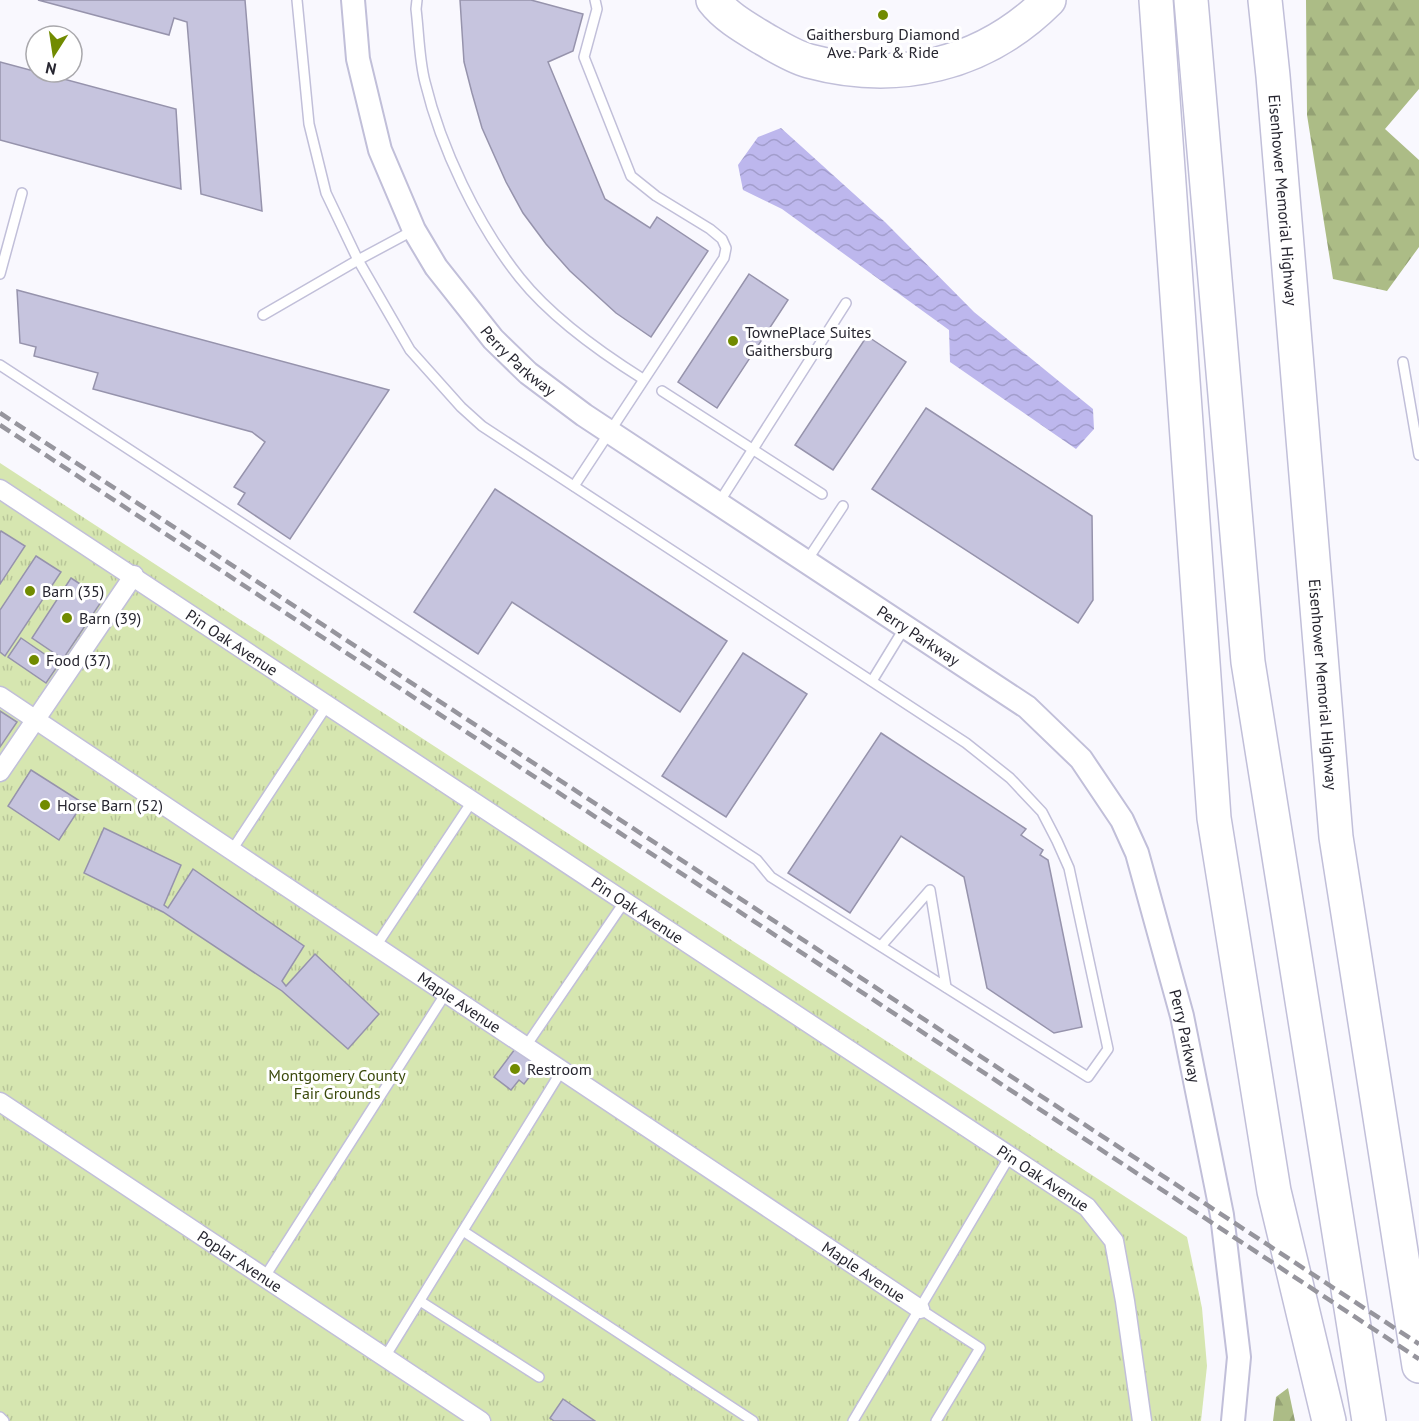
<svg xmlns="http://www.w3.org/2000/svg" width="1419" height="1421" font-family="'PT Sans',sans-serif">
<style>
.forest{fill:url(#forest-firs)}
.park{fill:url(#park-tufts)}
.water{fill:url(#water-waves)}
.building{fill:#c6c4de;stroke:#9693ac;stroke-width:1.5}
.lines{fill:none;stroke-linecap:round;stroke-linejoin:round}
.service-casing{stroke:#c1bfd9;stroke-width:12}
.minor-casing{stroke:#c1bfd9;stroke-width:21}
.tertiary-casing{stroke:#c1bfd9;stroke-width:26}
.motorway-casing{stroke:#c1bfd9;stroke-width:36}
.service{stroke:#fff;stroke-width:9}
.minor{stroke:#fff;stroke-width:18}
.tertiary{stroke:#fff;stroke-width:22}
.motorway{stroke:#fff;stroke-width:33}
.rail{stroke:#96959d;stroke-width:4.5;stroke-dasharray:12 6;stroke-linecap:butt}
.poi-dot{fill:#718b00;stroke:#fff;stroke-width:2}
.labels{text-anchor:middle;stroke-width:6;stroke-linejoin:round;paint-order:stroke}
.poi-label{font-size:16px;fill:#272630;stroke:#fff;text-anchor:start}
.street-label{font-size:16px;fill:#272630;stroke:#fff}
.park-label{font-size:16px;fill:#3c4a0c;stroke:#fff}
</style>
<defs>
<pattern id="forest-firs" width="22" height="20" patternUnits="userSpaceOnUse" patternTransform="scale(1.5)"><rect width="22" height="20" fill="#acbc86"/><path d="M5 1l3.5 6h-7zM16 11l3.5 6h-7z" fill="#94a174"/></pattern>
<pattern id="park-tufts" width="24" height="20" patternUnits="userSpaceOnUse" patternTransform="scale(1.5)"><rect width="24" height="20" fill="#d6e6b0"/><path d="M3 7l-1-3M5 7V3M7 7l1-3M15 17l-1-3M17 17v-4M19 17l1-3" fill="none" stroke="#b8c598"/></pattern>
<pattern id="water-waves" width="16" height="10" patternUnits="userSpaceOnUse" patternTransform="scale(1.5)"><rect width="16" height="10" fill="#bdb7ed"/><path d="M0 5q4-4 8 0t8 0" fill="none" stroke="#a29dcc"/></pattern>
</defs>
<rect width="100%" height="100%" fill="#f9f8fe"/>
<!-- forest -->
<g class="forest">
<polygon points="1306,0 1419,0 1419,89 1385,129 1419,160 1419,247 1387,291 1333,279 1307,115"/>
<polygon points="1288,1388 1295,1421 1273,1421 1276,1397"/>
</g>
<!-- park -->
<polygon class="park" points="0,463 1187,1237 1202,1308 1207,1366 1201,1421 0,1421"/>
<!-- water -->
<polygon class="water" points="781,128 885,222 974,312 1093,409 1094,429 1076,449 950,362 949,330 782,209 743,190 738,165 758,137"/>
<!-- building -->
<g class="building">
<polygon points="38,0 245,0 262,211 201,194 187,22 174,18 169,35"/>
<polygon points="460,0 531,0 583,14 573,51 548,62 605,199 650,228 657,217 708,251 651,337 616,313 570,271 546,244 523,213 506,182 482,128 472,93 464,62"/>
<polygon points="0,62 176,109 181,189 0,140"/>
<polygon points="749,274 788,300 717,408 678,382"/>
<polygon points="17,290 389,390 290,539 238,504 245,493 234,487 265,442 252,432 93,389 98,373 34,356 36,347 20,343"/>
<polygon points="867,336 906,362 833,470 795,445"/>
<polygon points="926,408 1092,516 1093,600 1078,623 872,489"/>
<polygon points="495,489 727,641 680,712 512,602 478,654 414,612"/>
<polygon points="1,531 25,546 0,584 0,533"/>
<polygon points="36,556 61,572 5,656 0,652 0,610"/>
<polygon points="71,578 103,599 63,659 32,638"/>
<polygon points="21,638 59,664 46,683 8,657"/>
<polygon points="743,653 807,694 726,817 662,776"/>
<polygon points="0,711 17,722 0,747"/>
<polygon points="881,733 1026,829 1021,835 1043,850 1040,855 1048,860 1082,1027 1054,1033 987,988 964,877 901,836 850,913 788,873"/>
<polygon points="31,770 83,803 59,840 8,806"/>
<polygon points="104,828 181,865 164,905 168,908 193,869 304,946 282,981 286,986 315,954 379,1014 348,1049 282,991 163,912 84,873"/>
<polygon points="515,1049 532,1062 528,1067 534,1071 524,1084 519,1080 511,1090 494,1077"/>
<polygon points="563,1399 595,1421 554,1421 550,1418"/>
</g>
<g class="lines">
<defs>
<g id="service">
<path d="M417 0 416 9C419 33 419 59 425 82 441 148 477 224 520 278 552 318 600 352 643 379"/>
<polyline points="0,274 22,193"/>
<polyline points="263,315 358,260 414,230"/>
<polyline points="1403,362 1419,455"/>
<polyline points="0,365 757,860 771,877 1088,1077 1108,1049 1069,868 1057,841 1042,812 1010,778 966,743 482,426 461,407 410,350 358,260 326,193 309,124 297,0"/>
<polyline points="662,391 822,494"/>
<polyline points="574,486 724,258 726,248 722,239 710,229 656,196 631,176 584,57 597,9 595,0"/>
<polyline points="718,504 846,303"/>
<polyline points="806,562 843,506"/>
<polyline points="872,681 905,627"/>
<polyline points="232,850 328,704"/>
<polyline points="376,946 473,800"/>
<polyline points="881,946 930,890 946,987"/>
<polyline points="526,1046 625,901"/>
<polyline points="463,1231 753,1421"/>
<polyline points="264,1278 446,993"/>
<polyline points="420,1301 539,1377"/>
<polyline points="920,1309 980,1348 936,1421"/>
<polyline points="385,1357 562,1070"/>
<polyline points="0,1417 4,1421"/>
<polyline points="853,1421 1010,1156"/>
</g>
<g id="minor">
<path id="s1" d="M0 489 1087 1207 1114 1241 1125 1301 1142 1421"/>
<path id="s2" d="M0 696 920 1309"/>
<polyline points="0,772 134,575"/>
<path id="s3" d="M0 1102 481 1421"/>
</g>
<g id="tertiary">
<path id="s4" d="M353 0 358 59 380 150 414 230 436 267 493 339 528 373 584 415 1027 707 1081 759 1122 820 1137 853 1182 1016 1222 1215 1239 1357 1233 1421"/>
</g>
<g id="motorway">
<path d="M713 0C726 17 746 28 764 39 778 47 794 57 809 61 898 85 984 65 1049 0"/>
<polyline points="1156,0 1214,818 1274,1191 1329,1421"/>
<polyline points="1191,0 1248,662 1369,1421"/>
<path id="s5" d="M1265 0 1273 76 1336 837 1419 1366"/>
</g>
</defs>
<!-- service casing -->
<use href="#service" class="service-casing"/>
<!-- minor casing -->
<use href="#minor" class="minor-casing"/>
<!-- tertiary casing -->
<use href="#tertiary" class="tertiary-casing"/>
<!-- motorway casing -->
<use href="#motorway" class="motorway-casing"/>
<!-- service -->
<use href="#service" class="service"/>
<!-- minor -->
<use href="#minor" class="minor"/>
<!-- tertiary -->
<use href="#tertiary" class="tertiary"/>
<!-- motorway -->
<use href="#motorway" class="motorway"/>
<!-- rail -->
<g class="rail">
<polyline points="0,413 1419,1344"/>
<polyline points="0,425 1419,1359"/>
</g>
</g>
<!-- markers -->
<g class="poi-dot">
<circle cx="883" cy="15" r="6"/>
<circle cx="733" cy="341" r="6"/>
<circle cx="30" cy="591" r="6"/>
<circle cx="67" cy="618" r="6"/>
<circle cx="34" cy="660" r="6"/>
<circle cx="45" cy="805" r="6"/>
<circle cx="515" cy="1069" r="6"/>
</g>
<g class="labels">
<!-- poi labels -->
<g class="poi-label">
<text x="883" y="40" text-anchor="middle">Gaithersburg Diamond<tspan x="883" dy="18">Ave. Park &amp; Ride</tspan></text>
<text x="745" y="338">TownePlace Suites<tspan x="745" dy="18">Gaithersburg</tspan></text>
<text x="42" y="597">Barn (35)</text>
<text x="79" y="624">Barn (39)</text>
<text x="46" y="666">Food (37)</text>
<text x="57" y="811">Horse Barn (52)</text>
<text x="527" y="1075">Restroom</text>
</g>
<!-- street labels -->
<g class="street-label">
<text dy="6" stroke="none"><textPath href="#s5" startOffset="201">Eisenhower Memorial Highway</textPath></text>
<text dy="6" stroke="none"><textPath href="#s4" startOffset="408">Perry Parkway</textPath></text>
<text dy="6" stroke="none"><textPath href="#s4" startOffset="894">Perry Parkway</textPath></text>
<text dy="6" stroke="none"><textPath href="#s1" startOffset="278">Pin Oak Avenue</textPath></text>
<text dy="6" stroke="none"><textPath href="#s5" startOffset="687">Eisenhower Memorial Highway</textPath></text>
<text dy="6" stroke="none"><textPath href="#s1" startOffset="764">Pin Oak Avenue</textPath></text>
<text dy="6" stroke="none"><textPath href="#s2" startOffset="552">Maple Avenue</textPath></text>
<text dy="6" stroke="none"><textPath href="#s4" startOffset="1398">Perry Parkway</textPath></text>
<text dy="6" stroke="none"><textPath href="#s1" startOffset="1250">Pin Oak Avenue</textPath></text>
<text dy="6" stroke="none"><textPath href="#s3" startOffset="288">Poplar Avenue</textPath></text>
<text dy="6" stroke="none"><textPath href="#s2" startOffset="1038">Maple Avenue</textPath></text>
</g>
<!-- park labels -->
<g class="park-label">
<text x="337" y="1081">Montgomery County<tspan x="337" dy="18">Fair Grounds</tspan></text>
</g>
</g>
<!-- north arrow -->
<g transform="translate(54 54) rotate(192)"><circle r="28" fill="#ffffff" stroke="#a9a8ac" stroke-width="1.5"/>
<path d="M0-4.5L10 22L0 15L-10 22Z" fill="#718b00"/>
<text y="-9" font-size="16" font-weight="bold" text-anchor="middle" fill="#272630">N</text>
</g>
</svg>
